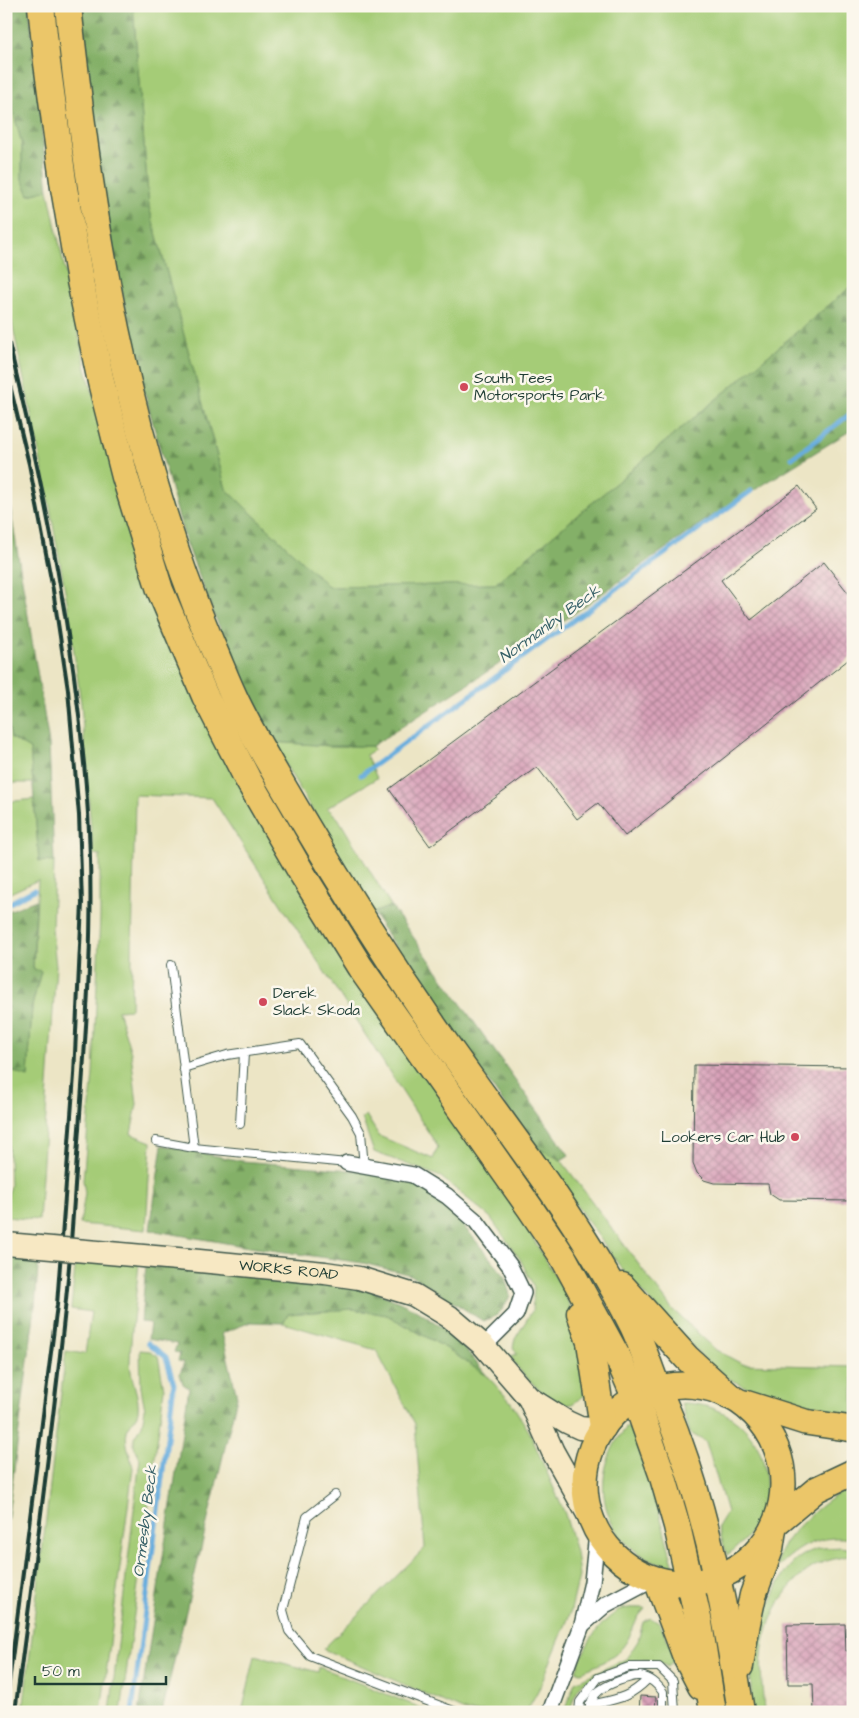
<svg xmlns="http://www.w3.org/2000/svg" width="859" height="1718" font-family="'Architects Daughter',sans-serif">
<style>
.green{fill:#a5cc77;stroke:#628456}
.forest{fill:url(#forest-firs);stroke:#52764e}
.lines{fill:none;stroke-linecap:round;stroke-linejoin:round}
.stream{stroke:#67adde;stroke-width:5}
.building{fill:url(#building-cross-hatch)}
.service-casing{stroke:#3e564a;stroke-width:10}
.minor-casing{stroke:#3e564a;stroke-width:18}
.secondary-casing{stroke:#3e564a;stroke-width:25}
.primary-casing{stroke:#3e564a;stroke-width:28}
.trunk-casing{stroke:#3e564a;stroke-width:29}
.service{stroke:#fff;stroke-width:8}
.minor{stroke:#fff;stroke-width:15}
.secondary{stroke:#f7e8c3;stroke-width:22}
.primary{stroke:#ebc669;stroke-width:25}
.trunk{stroke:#ebc669;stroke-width:26}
.rail{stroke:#1f3d34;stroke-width:4}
.secondary-bridge-casing{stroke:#3e564a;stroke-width:25;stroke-linecap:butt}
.secondary-bridge{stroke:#f7e8c3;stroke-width:22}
.poi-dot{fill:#d1495b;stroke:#fbf7ec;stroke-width:2}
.labels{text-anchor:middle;stroke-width:5;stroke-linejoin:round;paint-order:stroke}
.poi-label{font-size:15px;fill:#1f3d34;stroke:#fbf7ec;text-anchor:start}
.street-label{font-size:15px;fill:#1f3d34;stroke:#fbf7ec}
.water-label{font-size:16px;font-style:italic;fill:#355f67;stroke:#fbf7ec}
</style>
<defs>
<pattern id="forest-firs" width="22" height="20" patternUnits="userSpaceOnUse" patternTransform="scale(1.25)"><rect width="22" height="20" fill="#84b068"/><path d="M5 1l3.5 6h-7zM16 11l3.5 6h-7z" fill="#6b9056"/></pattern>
<pattern id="building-cross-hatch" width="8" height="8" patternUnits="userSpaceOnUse" patternTransform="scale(1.25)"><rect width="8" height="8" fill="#d9a1b9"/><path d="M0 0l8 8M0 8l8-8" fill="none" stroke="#af8497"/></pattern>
</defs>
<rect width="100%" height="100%" fill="#fbf7ec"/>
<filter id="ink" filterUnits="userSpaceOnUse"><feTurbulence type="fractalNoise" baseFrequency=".02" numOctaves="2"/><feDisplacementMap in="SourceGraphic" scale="10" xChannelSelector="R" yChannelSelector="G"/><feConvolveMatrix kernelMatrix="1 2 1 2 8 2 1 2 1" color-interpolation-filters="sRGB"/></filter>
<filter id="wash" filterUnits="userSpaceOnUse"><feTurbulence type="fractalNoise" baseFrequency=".0096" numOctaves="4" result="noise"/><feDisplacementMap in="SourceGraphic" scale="20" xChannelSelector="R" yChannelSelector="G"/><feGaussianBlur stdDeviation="1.12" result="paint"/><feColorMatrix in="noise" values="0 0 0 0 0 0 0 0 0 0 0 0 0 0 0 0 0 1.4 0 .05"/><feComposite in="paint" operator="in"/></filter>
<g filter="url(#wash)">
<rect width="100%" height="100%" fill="#ece5c5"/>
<!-- green -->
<g class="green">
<polygon points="133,6 853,6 853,285 495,584 329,587 226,489 149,207"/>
<path d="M6 85 22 144V179L29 195 48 190 86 369 151 594 564 1291 581 1336 588 1393 572 1404 559 1406C547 1397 515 1370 511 1356L517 1354 513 1347 515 1339 532 1311 534 1287 520 1259 490 1217 441 1177 374 1152 372 1147 362 1118 366 1115 379 1136 433 1159 438 1147 212 798 135 795 131 1009 118 1010 131 1053 137 1104 131 1134 151 1142 146 1230 80 1224 85 1193 83 1180 93 1074 100 917V855L93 854 81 703 67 601 47 491 6 293Z"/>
<polygon points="6,714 11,738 30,749 33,783 6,783"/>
<polygon points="272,742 331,746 372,746 374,750 366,755 377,778 327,808 338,818 391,906 373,913"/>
<polygon points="34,799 39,861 54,862 52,929 56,966 39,1220 6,1217 6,1205 10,1185 8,1133 6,1129 6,1069 28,1077 32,1006 41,971 33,970 38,880 6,895 6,802"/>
<polygon points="534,1146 561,1160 672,1309 716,1350 742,1364 853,1367 853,1417 814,1413 781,1403 731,1380 709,1364 627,1276"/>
<path d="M76 1258 139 1263C136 1296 131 1329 130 1362 130 1379 140 1395 138 1411 137 1418 129 1424 127 1431 124 1443 131 1456 133 1468L101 1712H23L66 1351 85 1354 91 1312 71 1309Z"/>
<polygon points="353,1309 387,1315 446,1348 488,1377 510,1401 529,1431 565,1514 576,1552 579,1576 570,1614 540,1687 526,1712 467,1712 323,1649 425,1548 415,1424 376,1350 283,1323 288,1314"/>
<polygon points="140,1350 150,1351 158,1356 164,1389 121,1712 110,1712 140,1459 134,1446 134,1437 142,1425 145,1409 141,1388"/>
<path d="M681 1403C768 1403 797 1506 727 1555L718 1527 727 1512 706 1442 690 1433Z"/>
<path d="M627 1427 632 1429 654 1493 674 1567C664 1564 654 1562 645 1557 596 1530 591 1467 627 1427Z"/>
<path d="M853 1486V1539C820 1534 799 1546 777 1568 778 1563 778 1557 780 1552 790 1530 830 1495 853 1486Z"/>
<path d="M841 1547 853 1549V1557L848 1556C839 1558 827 1560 819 1564 786 1580 766 1619 762 1654 760 1673 763 1693 764 1712H752L750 1664 760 1614 765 1616C777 1589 783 1561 814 1550 822 1547 833 1548 841 1547Z"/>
<path d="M644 1608 645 1609C633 1621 635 1626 628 1639 618 1658 600 1664 581 1672L576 1671C584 1648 598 1622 620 1610 626 1607 637 1608 644 1608Z"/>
<path d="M651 1618 660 1624 676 1657 668 1667C660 1662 647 1659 638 1660 627 1662 591 1677 583 1683 575 1691 572 1702 570 1712H564L575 1682 626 1659 638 1641 643 1622Z"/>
<polygon points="255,1656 318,1672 319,1667 431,1712 242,1712"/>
</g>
<!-- forest -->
<g class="forest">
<polygon points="6,6 29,6 48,190 29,195 22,179 22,144 6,85"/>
<polygon points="80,6 133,6 149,207 226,489 329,587 495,584 853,285 853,429 703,522 538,639 372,746 331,746 272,742 214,615 185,539 143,387 114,255 96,164"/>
<polygon points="6,482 49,744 54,862 39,861 30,749 11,738 6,714"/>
<polygon points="36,900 33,969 41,971 32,1006 28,1077 6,1069 6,912"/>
<polygon points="391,906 569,1155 561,1160 534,1146 427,995 373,913"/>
<path d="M162 1145 242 1161 363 1171 421 1186 457 1218 504 1275 510 1295C505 1308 498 1318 483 1321L411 1275 363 1263 249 1247 150 1230Z"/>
<polygon points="6,1251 39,1255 35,1307 6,1531 6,1335 10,1307 6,1307"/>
<path d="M146 1265 346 1282C382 1293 419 1308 449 1333 464 1345 476 1363 488 1377L446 1348 387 1315 353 1309 288 1314 283 1323 251 1322 222 1333 237 1397 162 1712H139L189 1388 183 1384 180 1374 184 1362 178 1361 180 1353 174 1352 177 1344 148 1339 150 1323 141 1322Z"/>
</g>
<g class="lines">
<!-- stream -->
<g class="stream">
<polyline points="792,458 853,412"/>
<polyline points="361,775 751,491"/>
<polyline points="6,905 34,890"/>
<polyline points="132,1712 174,1384 166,1357 148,1343"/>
</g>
</g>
<g id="blocks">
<!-- building -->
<g class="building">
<polygon points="799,486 816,509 721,580 751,620 824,562 853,599 853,656 625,836 598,803 577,819 537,767 430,846 389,789"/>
<polygon points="694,1065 853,1067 853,1201 779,1200 770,1194 768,1184 714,1183 704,1180 697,1173 693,1163"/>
<polygon points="845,1624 846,1651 853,1650 853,1712 814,1712 813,1684 788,1684 787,1625"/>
<polygon points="640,1696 656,1697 655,1712 639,1712"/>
</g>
</g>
</g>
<g filter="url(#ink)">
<use href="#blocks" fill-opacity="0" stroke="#3e564a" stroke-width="1"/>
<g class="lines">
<defs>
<g id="service">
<polyline points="171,965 194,1148"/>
<polyline points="183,1068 227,1055 300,1044 352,1116 361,1133 364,1167"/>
<polyline points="240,1124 244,1053"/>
<polyline points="156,1141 194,1148 347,1163"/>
<polyline points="335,1495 307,1517 283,1610 289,1631 310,1656 456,1712"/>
<path d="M590 1705C617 1699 628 1699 648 1679"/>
<polyline points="579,1712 580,1702 598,1678 629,1667 659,1667 673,1681 675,1712"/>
<path d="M589 1712C590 1704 592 1696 599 1691 606 1685 631 1675 640 1676 651 1678 657 1684 663 1692V1712"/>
</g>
<g id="minor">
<polyline points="347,1163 413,1175 447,1196 476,1221 510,1266 523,1293 516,1314 484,1346"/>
<polyline points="582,1625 605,1605 654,1579"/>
<polyline points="550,1712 582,1625 592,1582 597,1533"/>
</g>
<g id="secondary">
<path id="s1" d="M189 1260 325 1273 359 1278 414 1295 450 1317 484 1346 529 1398 567 1422 580 1428 601 1430"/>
<polyline points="529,1398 553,1452 593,1523"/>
</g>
<g id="primary">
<circle cx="684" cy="1484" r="99"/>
<polyline points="745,1403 805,1422 853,1429"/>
<polyline points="775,1524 817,1489 853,1472"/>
</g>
<g id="trunk">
<polyline points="41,6 47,63 64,188 80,281 101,382 125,477 160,590 205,696 247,778 303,875 360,967 530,1208 563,1257 619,1360 635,1397 645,1426 662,1474 677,1526 699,1623 713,1712"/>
<path d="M68 6C91 223 126 441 211 643 220 663 227 683 237 703 256 742 279 779 301 817 345 892 392 966 442 1038 508 1132 582 1222 633 1326 642 1345 649 1366 657 1387 664 1404 672 1421 678 1439 710 1526 727 1620 741 1712"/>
<polyline points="622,1286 687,1358 729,1396"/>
<polyline points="580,1313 590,1342 603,1427"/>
<polyline points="657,1580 686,1657 701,1686"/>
<polyline points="740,1666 747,1623 753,1595 770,1549 773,1529"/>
</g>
</defs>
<!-- service casing -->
<use href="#service" class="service-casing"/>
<!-- minor casing -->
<use href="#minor" class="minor-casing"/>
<!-- secondary casing -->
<use href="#secondary" class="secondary-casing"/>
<!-- primary casing -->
<use href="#primary" class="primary-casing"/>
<!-- trunk casing -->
<use href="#trunk" class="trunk-casing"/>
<!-- service -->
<use href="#service" class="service"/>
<!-- minor -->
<use href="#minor" class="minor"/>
<!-- secondary -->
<use href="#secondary" class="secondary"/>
<!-- primary -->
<use href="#primary" class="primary"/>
<!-- trunk -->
<use href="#trunk" class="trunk"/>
<!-- rail -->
<g class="rail">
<path d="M6 331C45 491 77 649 88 813 95 922 86 1033 78 1142 74 1197 71 1254 65 1309 51 1444 33 1578 15 1712"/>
<polyline points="6,369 29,464 53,590 68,690 79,815 82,903 74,1075 57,1305 6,1706"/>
</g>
<defs>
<polyline id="secondary-bridge" points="6,1244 189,1260"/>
</defs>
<!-- secondary-bridge casing -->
<use href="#secondary-bridge" class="secondary-bridge-casing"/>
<!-- secondary-bridge -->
<use href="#secondary-bridge" class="secondary-bridge"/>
</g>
</g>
<!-- markers -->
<g class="poi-dot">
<circle cx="464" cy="387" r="5"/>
<circle cx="263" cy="1002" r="5"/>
<circle cx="795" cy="1137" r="5"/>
</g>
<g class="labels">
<!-- poi labels -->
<g class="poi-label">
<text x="474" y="383">South Tees<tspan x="474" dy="17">Motorsports Park</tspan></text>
<text x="273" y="998">Derek<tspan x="273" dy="17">Slack Skoda</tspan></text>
<text x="785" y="1142" text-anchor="end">Lookers Car Hub</text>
</g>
<!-- street labels -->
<g class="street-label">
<text dy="5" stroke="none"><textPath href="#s1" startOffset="100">WORKS ROAD</textPath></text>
</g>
<!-- water labels -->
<g class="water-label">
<text transform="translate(549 623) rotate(-36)" y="6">Normanby Beck</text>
<text transform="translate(144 1521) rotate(-83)" y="6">Ormesby Beck</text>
</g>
</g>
<!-- margin -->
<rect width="859" height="1718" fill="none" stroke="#fbf7ec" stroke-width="25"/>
<!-- scale -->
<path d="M35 1676v8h131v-8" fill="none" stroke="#1f3d34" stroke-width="2.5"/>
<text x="42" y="1676" font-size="15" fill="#1f3d34" stroke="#fbf7ec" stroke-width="4" paint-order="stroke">50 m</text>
</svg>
